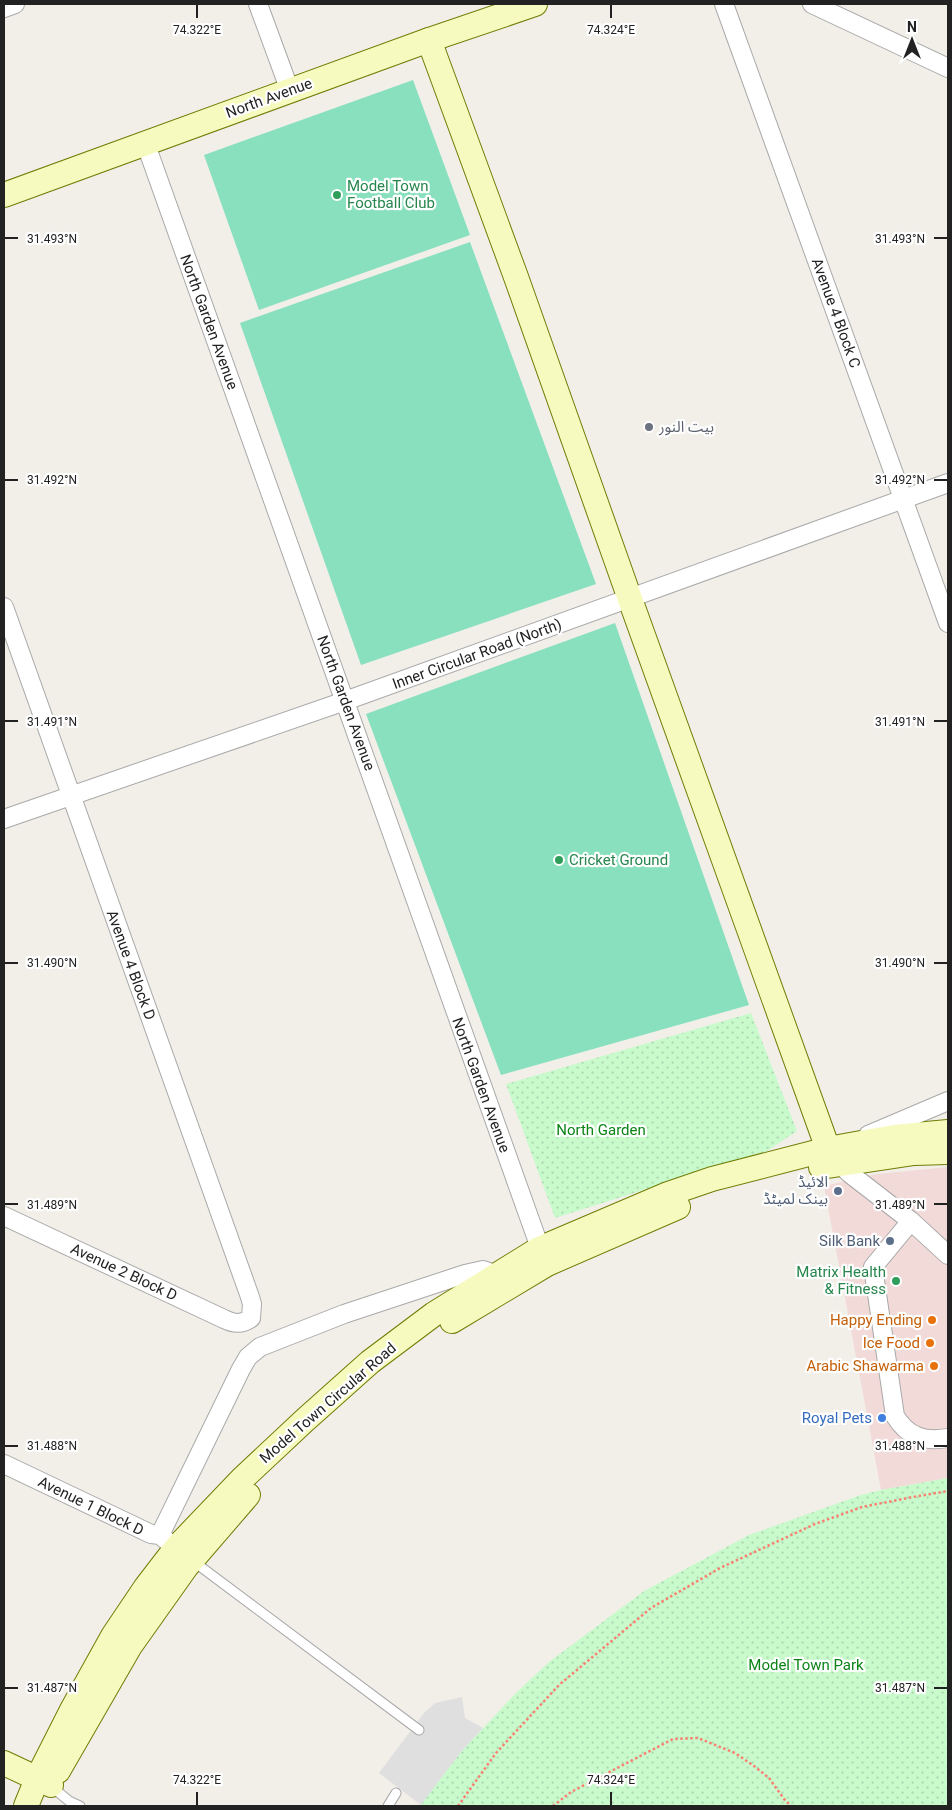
<svg xmlns="http://www.w3.org/2000/svg" width="952" height="1810" font-family="Roboto,'Noto Sans Arabic',sans-serif">
<style>
.residential{fill:#e0dfdf}
.commercial{fill:#f2dad9}
.park{fill:url(#park-dots)}
.pitch{fill:#88e0be}
.lines{fill:none;stroke-linecap:round;stroke-linejoin:round}
.lane-casing{stroke:#a9a9a9;stroke-width:11}
.street-casing{stroke:#a9a9a9;stroke-width:20}
.secondary-casing{stroke:#707d05;stroke-width:26}
.path{stroke:#fa8072;stroke-width:2.5;stroke-dasharray:2.5 2.5;stroke-linecap:butt}
.lane{stroke:#fff;stroke-width:9}
.street{stroke:#fff;stroke-width:18}
.secondary{stroke:#f7fabf;stroke-width:24}
.ticks{fill:none;stroke:#222;stroke-width:2}
.leisure-dot{fill:#2e9e5b;stroke:#fff;stroke-width:2}
.worship-dot{fill:#6b7280;stroke:#fff;stroke-width:2}
.service-dot{fill:#5c6f8a;stroke:#fff;stroke-width:2}
.food-dot{fill:#e8710a;stroke:#fff;stroke-width:2}
.shop-dot{fill:#3f7fe0;stroke:#fff;stroke-width:2}
.labels{text-anchor:middle;stroke-width:4.5;stroke-linejoin:round;paint-order:stroke}
.street-label{font-size:15px;fill:#222;stroke:#fff}
.leisure-label{font-size:15px;fill:#27864d;stroke:#fff;text-anchor:start}
.worship-label{font-size:15px;fill:#5b616d;stroke:#fff;text-anchor:start}
.park-label{font-size:15px;fill:#0c8416;stroke:#fff}
.service-label{font-size:15px;fill:#4e5e75;stroke:#fff;text-anchor:end}
.food-label{font-size:15px;fill:#c56008;stroke:#fff;text-anchor:end}
.shop-label{font-size:15px;fill:#366cbe;stroke:#fff;text-anchor:end}
.ticks-label{font-size:12px;text-anchor:middle;fill:#222;stroke:#fff;stroke-width:4.5;stroke-linejoin:round;paint-order:stroke}
</style>
<defs>
<pattern id="park-dots" width="8" height="8" patternUnits="userSpaceOnUse" patternTransform="scale(1.25)"><rect width="8" height="8" fill="#c8facc"/><path d="M2 2h.1M6 6h.1" fill="none" stroke="#acd6af" stroke-width="1.8" stroke-linecap="round"/></pattern>
</defs>
<rect width="100%" height="100%" fill="#f2efe9"/>
<!-- residential -->
<polygon class="residential" points="462,1697 465,1718 483,1728 461,1752 421,1805 379,1773 424,1713 435,1703"/>
<!-- commercial -->
<polygon class="commercial" points="948,1167 948,1478 881,1490 824,1186 877,1174"/>
<!-- park -->
<g class="park">
<polygon points="751,1013 797,1131 767,1151 555,1218 506,1084"/>
<polygon points="948,1478 948,1806 420,1806 461,1752 515,1694 549,1662 644,1591 749,1535 861,1495 881,1490"/>
</g>
<!-- pitch -->
<g class="pitch">
<polygon points="413,80 470,235 259,310 204,155"/>
<polygon points="470,242 596,584 361,665 240,323"/>
<polygon points="615,623 749,1005 501,1075 366,714"/>
</g>
<g class="lines">
<defs>
<g id="lane">
<polyline points="193,1561 419,1730"/>
<polyline points="51,1786 69,1801 80,1806"/>
<polyline points="388,1806 396,1793"/>
</g>
<g id="street">
<polyline points="258,4 290,91"/>
<polyline points="724,4 948,623"/>
<polyline points="812,4 948,68"/>
<polyline points="4,8 15,4"/>
<polyline points="145,142 544,1259"/>
<path d="M4 607 250 1297 252 1304 251 1318C242 1325 234 1324 224 1319L4 1216"/>
<polyline points="4,819 345,701 948,483"/>
<polyline points="868,1135 948,1101"/>
<polyline points="834,1158 849,1173 911,1221 948,1255"/>
<path d="M911 1221 873 1267 895 1416C908 1437 924 1442 948 1438"/>
<polyline points="4,1464 151,1534 160,1535 167,1541"/>
<polyline points="160,1535 241,1369 248,1357 260,1347 344,1314 465,1274 483,1270 489,1272 493,1276"/>
</g>
<g id="secondary">
<polyline points="429,40 516,277 630,599 828,1149"/>
<polyline points="4,195 429,40 535,4"/>
<polyline points="821,1167 914,1153 948,1152"/>
<polyline points="452,1321 547,1264 678,1207"/>
<polyline points="4,1763 51,1785"/>
<polyline points="58,1771 130,1646 186,1567 248,1495"/>
<polyline points="26,1806 37,1779 73,1708 113,1636 146,1587 176,1548 242,1479 305,1420 370,1362 434,1314 539,1249 668,1194 712,1179 828,1149 894,1137 948,1132"/>
</g>
</defs>
<!-- lane casing -->
<use href="#lane" class="lane-casing"/>
<!-- street casing -->
<use href="#street" class="street-casing"/>
<!-- secondary casing -->
<use href="#secondary" class="secondary-casing"/>
<!-- path -->
<g class="path">
<polyline points="458,1806 496,1753 559,1685 651,1608 720,1568 815,1524 862,1507 913,1497 948,1491"/>
<polyline points="553,1806 571,1792 673,1739 698,1738 735,1753 754,1766 769,1778 784,1799 791,1806"/>
</g>
<!-- lane -->
<use href="#lane" class="lane"/>
<!-- street -->
<use href="#street" class="street"/>
<!-- secondary -->
<use href="#secondary" class="secondary"/>
</g>
<!-- ticks -->
<path class="ticks" d="M197 5V18M611 5V18M5 238H18M934 238H947M5 480H18M934 480H947M5 721H18M934 721H947M5 963H18M934 963H947M5 1204H18M934 1204H947M5 1446H18M934 1446H947M5 1688H18M934 1688H947M197 1792V1805M611 1792V1805"/>
<!-- markers -->
<g class="leisure-dot">
<circle cx="337" cy="195" r="5"/>
<circle cx="559" cy="860" r="5"/>
<circle cx="896" cy="1281" r="5"/>
</g>
<circle class="worship-dot" cx="649" cy="427" r="5"/>
<g class="service-dot">
<circle cx="838" cy="1191" r="5"/>
<circle cx="890" cy="1241" r="5"/>
</g>
<g class="food-dot">
<circle cx="932" cy="1320" r="5"/>
<circle cx="930" cy="1343" r="5"/>
<circle cx="934" cy="1366" r="5"/>
</g>
<circle class="shop-dot" cx="882" cy="1418" r="5"/>
<g class="labels">
<!-- street labels -->
<g class="street-label">
<text transform="translate(269 98) rotate(-20)" y="5">North Avenue</text>
<text transform="translate(836 313) rotate(70)" y="5">Avenue 4 Block C</text>
<text transform="translate(209 322) rotate(70)" y="5">North Garden Avenue</text>
<text transform="translate(477 654) rotate(-20)" y="5">Inner Circular Road (North)</text>
<text transform="translate(346 703) rotate(70)" y="5">North Garden Avenue</text>
<text transform="translate(131 965) rotate(70)" y="5">Avenue 4 Block D</text>
<text transform="translate(481 1085) rotate(70)" y="5">North Garden Avenue</text>
<text transform="translate(124 1272) rotate(25)" y="5">Avenue 2 Block D</text>
<text transform="translate(328 1403) rotate(-41)" y="5">Model Town Circular Road</text>
<text transform="translate(91 1506) rotate(26)" y="5">Avenue 1 Block D</text>
</g>
<!-- leisure labels -->
<g class="leisure-label">
<text x="347" y="191">Model Town<tspan x="347" dy="17">Football Club</tspan></text>
<text x="569" y="865">Cricket Ground</text>
<text x="886" y="1277" text-anchor="end">Matrix Health<tspan x="886" dy="17">&amp; Fitness</tspan></text>
</g>
<!-- worship labels -->
<g class="worship-label">
<text x="659" y="432">بیت النور</text>
</g>
<!-- park labels -->
<g class="park-label">
<text x="601" y="1135">North Garden</text>
<text x="806" y="1670">Model Town Park</text>
</g>
<!-- service labels -->
<g class="service-label">
<text x="828" y="1187">الائیڈ<tspan x="828" dy="17">بینک لمیٹڈ</tspan></text>
<text x="880" y="1246">Silk Bank</text>
</g>
<!-- food labels -->
<g class="food-label">
<text x="922" y="1325">Happy Ending</text>
<text x="920" y="1348">Ice Food</text>
<text x="924" y="1371">Arabic Shawarma</text>
</g>
<!-- shop labels -->
<g class="shop-label">
<text x="872" y="1423">Royal Pets</text>
</g>
</g>
<g class="ticks-label">
<text x="197" y="34">74.322°E</text>
<text x="611" y="34">74.324°E</text>
<text x="52" y="243">31.493°N</text>
<text x="900" y="243">31.493°N</text>
<text x="52" y="484">31.492°N</text>
<text x="900" y="484">31.492°N</text>
<text x="52" y="726">31.491°N</text>
<text x="900" y="726">31.491°N</text>
<text x="52" y="967">31.490°N</text>
<text x="900" y="967">31.490°N</text>
<text x="52" y="1209">31.489°N</text>
<text x="900" y="1209">31.489°N</text>
<text x="52" y="1450">31.488°N</text>
<text x="900" y="1450">31.488°N</text>
<text x="52" y="1692">31.487°N</text>
<text x="900" y="1692">31.487°N</text>
<text x="197" y="1784">74.322°E</text>
<text x="611" y="1784">74.324°E</text>
</g>
<!-- border -->
<rect width="952" height="1810" fill="none" stroke="#222222" stroke-width="10"/>
<!-- north arrow -->
<g transform="translate(912 40)" stroke="#ffffff" stroke-width="4" paint-order="stroke">
<path d="M0-4L9 19L0 12L-9 19Z" fill="#222222"/>
<text y="-8" font-size="14" font-weight="bold" text-anchor="middle" fill="#222222">N</text>
</g>
</svg>
